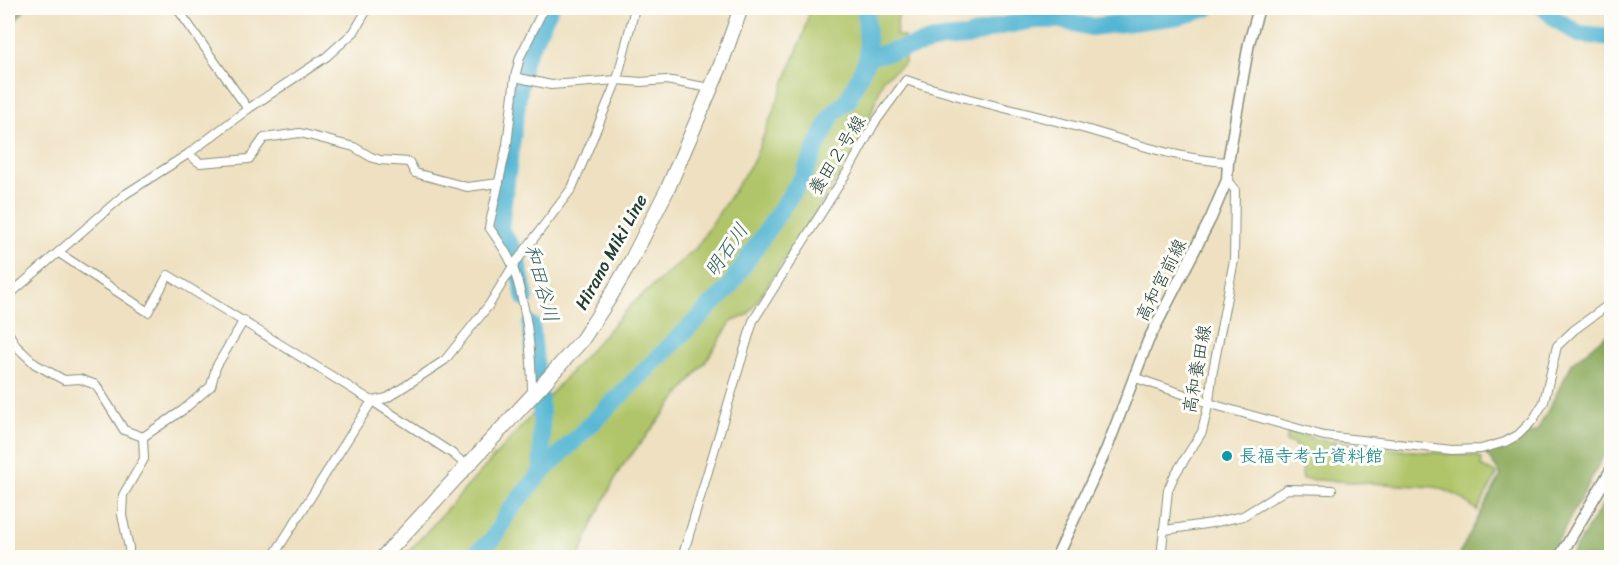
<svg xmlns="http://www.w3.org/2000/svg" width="1619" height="565" font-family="Sriracha,'Klee One',sans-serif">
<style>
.green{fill:#b0c569;stroke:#68814e;stroke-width:1.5}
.forest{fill:#8caa5d;stroke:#567448;stroke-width:1.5}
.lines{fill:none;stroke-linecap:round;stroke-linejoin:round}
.river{stroke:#54b6d3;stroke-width:18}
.minor-casing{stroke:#868e7a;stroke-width:10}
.tertiary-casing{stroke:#868e7a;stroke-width:13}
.primary-casing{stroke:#868e7a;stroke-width:16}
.minor{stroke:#fff;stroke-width:8}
.tertiary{stroke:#fff;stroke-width:10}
.primary{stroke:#fff;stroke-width:14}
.culture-dot{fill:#0f9aa8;stroke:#fdfcf7;stroke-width:2}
.labels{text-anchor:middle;stroke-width:6;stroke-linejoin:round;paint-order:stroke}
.street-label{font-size:18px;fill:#1f3d34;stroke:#fdfcf7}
.culture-label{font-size:18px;fill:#0d838f;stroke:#fdfcf7;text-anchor:start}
.water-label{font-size:20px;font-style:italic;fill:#2f6164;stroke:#fdfcf7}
</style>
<rect width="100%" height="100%" fill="#fdfcf7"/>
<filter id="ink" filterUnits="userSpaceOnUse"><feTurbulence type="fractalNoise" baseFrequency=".0167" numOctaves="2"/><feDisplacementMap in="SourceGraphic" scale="12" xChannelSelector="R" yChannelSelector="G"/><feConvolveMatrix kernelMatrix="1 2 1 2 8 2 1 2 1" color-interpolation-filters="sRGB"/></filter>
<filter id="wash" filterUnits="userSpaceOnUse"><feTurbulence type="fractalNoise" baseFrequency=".008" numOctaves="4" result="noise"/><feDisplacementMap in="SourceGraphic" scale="24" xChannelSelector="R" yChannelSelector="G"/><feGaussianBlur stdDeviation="1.35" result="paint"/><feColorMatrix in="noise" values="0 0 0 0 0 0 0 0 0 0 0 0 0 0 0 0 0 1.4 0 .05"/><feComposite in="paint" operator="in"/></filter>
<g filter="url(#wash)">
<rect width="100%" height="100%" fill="#eee0c0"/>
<!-- green -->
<g class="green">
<polygon points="810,8 899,8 896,35 904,37 905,63 883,79 861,143 748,315 731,322 706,361 620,469 594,521 579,557 403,558 630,306 696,248 754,160 804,33"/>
<path d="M1288 432 1326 441 1361 445 1362 447 1478 456 1482 459 1481 466 1497 474 1477 511C1465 499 1452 491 1435 487L1302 479 1303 456 1293 443 1286 442Z"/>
</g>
<!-- forest -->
<g class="forest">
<polygon points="8,8 26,8 8,30"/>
<polygon points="1611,331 1611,442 1549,557 1457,558 1501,475 1485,452 1537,431 1573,362"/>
<polygon points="1610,492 1612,494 1612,554 1610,557 1570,557"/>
</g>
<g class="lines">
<!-- river -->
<g class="river">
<polyline points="1544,8 1557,20 1579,34 1612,37"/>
<polyline points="868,57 942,39 967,37 1000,26 1035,20 1060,20 1091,27 1180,16 1207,8"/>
<polyline points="525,298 515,252 500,230 502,209 523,61 550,8"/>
<polyline points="531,325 541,411 542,472"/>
<polyline points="471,558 493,539 509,511 542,472 727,290 802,178 832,115 848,100 868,57 866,8"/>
</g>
</g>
</g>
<g filter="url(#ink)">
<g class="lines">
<defs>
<g id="minor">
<polyline points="177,8 248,109"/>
<polyline points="515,77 551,85 617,80 641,82 666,80 710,88"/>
<polyline points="188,154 200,163 249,159 264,138 300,133 354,147 371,157 380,160 409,162 415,173 467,187 499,183"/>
<polyline points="59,253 148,312 168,275 372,401 453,454 467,466"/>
<polyline points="8,296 124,195 188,154 248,109 326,57 354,32 368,8"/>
<polyline points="8,332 16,346 35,364 64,380 80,379 96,385 124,430 143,437"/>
<polyline points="1133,377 1218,406 1324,436 1452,450 1481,449 1505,442 1518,435 1533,420 1544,402 1557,346 1574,330 1612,302"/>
<path d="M532 395C532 352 527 308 513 267 508 253 497 239 489 227L507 145 515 77 520 57 544 8"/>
<polyline points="143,437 183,410 211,386 216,367 244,320"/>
<polyline points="1165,530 1212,523 1243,516 1287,489 1332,490"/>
<polyline points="129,558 129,548 122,515 123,495 144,459 143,437"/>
<polyline points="272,558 372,401 387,398 445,360 489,305 513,266 572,188 617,80 635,8"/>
<path d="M682 558 753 321 851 166 874 124 906 80C966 101 1028 112 1089 130 1134 143 1180 160 1228 162"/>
<polyline points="1161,558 1168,490 1174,476 1202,432 1209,402 1212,376 1234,260 1235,190 1227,180"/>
</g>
<g id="tertiary">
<polyline points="1056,558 1107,448 1148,341 1211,218 1227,180 1228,162 1249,43 1259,8"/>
<polyline points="1559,558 1612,468"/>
</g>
<polyline id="primary" points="382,558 542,385 582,340 610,297 631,261 668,188 720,67 741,8"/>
</defs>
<!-- minor casing -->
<use href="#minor" class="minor-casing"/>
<!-- tertiary casing -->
<use href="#tertiary" class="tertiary-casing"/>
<!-- primary casing -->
<use href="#primary" class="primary-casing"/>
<!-- minor -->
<use href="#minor" class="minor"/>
<!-- tertiary -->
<use href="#tertiary" class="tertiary"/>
<!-- primary -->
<use href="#primary" class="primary"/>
</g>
</g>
<!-- markers -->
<circle class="culture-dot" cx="1227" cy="456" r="6"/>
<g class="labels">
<!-- street labels -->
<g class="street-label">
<text transform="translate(837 155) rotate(-58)" y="6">養田２号線</text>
<text transform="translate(611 252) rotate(-61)" y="6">Hirano Miki Line</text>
<text transform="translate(1161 280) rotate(-63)" y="6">高和宮前線</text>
<text transform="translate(1197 369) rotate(-80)" y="6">高和養田線</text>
</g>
<!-- culture labels -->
<g class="culture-label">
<text x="1239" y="462">長福寺考古資料館</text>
</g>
<!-- water labels -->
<g class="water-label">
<text transform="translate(726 250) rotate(-55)" y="7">明石川</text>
<text transform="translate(542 283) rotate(75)" y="7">和田谷川</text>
</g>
</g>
<!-- margin -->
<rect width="1619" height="565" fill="none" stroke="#fdfcf7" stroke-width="30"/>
</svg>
